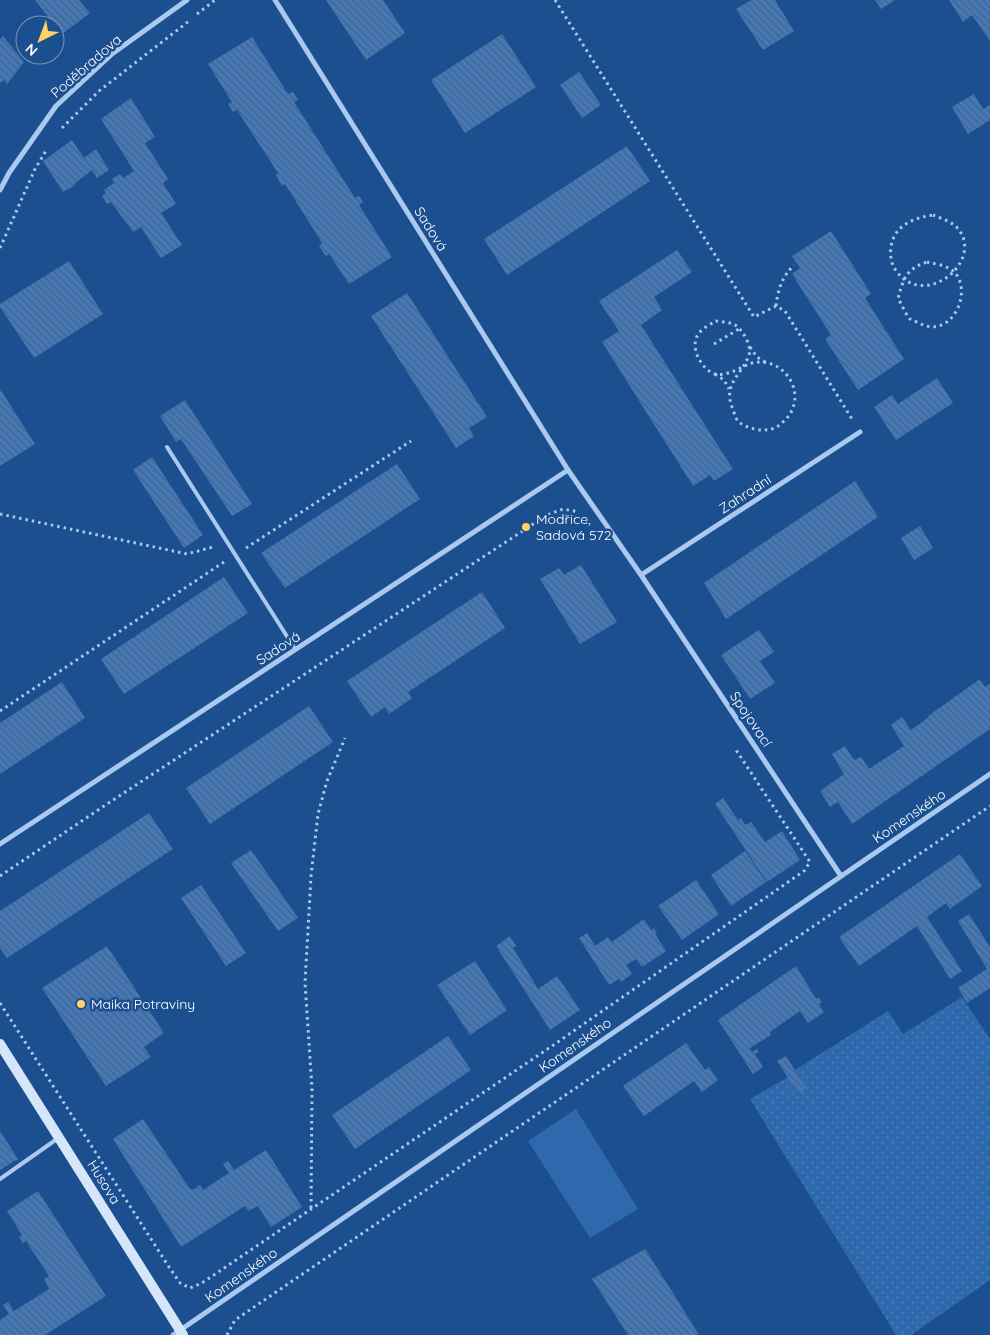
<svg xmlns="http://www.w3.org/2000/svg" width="990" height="1335" font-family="Quicksand,sans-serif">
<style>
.grass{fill:url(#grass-dots)}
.pitch{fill:#2e69ad}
.building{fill:url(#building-back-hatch)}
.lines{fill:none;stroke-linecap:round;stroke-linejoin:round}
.path{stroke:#a9c9ee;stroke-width:3;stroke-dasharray:2.5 4;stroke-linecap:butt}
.lane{stroke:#a9c9ee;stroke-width:4}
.street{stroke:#a9c9ee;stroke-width:5}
.secondary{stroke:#d6e6fa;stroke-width:10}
.poi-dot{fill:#ffd166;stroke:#1b4f8f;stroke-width:2}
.labels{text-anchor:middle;stroke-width:5;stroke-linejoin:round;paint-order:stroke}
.street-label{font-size:14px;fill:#fff;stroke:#1b4f8f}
.poi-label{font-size:14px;fill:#fff;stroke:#1b4f8f;text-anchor:start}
</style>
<defs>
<pattern id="grass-dots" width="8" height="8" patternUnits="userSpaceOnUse" patternTransform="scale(1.25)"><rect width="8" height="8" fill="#2e69ad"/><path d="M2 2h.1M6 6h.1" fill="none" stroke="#4d80b9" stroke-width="1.8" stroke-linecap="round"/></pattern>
<pattern id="building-back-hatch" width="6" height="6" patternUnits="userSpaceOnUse" patternTransform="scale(1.25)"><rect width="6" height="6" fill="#4478b7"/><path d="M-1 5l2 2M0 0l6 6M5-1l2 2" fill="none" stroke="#486282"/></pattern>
</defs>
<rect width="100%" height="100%" fill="#1b4f8f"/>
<!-- grass -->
<polygon class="grass" points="962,997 990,1039 990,1280 911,1335 896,1335 750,1099 788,1077 798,1093 807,1089 795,1070 888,1011 903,1034"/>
<!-- pitch -->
<polygon class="pitch" points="576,1109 638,1209 590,1238 528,1141"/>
<!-- building -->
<g class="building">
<polygon points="35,0 79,0 90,13 62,34"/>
<polygon points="326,0 383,0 405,33 366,60"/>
<polygon points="751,0 775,0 794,31 763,50 736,9"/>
<polygon points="875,0 895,0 881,9"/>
<polygon points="949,0 990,0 990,41 972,15 963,22"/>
<polygon points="502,34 536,87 465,133 431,80"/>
<polygon points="3,36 24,62 7,84 4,80 0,83 0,39"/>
<polygon points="252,37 288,94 293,92 298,100 294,102 355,198 359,196 363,202 359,205 392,257 349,284 329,254 326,256 319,246 322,243 285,184 282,186 276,175 278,173 237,110 233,112 228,104 232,102 208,64"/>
<polygon points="579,72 601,105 582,118 560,85"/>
<polygon points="974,94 983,109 990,105 990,120 968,134 952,107"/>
<polygon points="131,98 155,137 145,143 168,179 163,183 176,204 161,213 182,245 161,258 141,227 133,232 111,202 107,204 102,196 106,193 104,190 114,183 112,179 120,174 123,178 134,171 101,119"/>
<polygon points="72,140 84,158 96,149 109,170 97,178 92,170 74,184 75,185 63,192 43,161"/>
<polygon points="627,146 650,181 507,275 484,239"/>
<polygon points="831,231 871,294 865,298 904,359 858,390 825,339 831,335 792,274 800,268 792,256"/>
<polygon points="677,250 692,272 654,297 662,310 641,325 733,469 714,481 710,475 693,486 602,342 619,331 599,301"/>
<polygon points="69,261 103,314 34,358 0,307 0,304"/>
<polygon points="407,293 487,417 469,428 474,436 456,448 371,316"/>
<polygon points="937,378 953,403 896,440 874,407 892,395 898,404"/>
<polygon points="0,389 35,444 0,466"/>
<polygon points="185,400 252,504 232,516 181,439 176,442 160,416"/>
<polygon points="152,457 203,535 184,548 133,470"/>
<polygon points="397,464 420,499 285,588 261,553"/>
<polygon points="855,481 878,517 726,619 704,583"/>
<polygon points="920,526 933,548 914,560 901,538"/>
<polygon points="581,565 617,622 580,644 540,579 559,568 564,575"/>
<polygon points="224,577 248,613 124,694 101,659"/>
<polygon points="482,592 505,628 408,692 412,698 389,714 385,707 371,717 347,681"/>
<polygon points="759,630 774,652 760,661 775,683 750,699 721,655"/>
<polygon points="980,679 985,687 990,684 990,729 852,824 838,802 830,807 820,791 844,774 832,754 845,746 854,760 861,757 869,769 904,746 891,725 902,717 911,730 929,717 928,716"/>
<polygon points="62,682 85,718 0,774 0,723"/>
<polygon points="309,706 333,742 210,824 186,788"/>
<polygon points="723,798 738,820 741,818 745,825 751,822 765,842 782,831 800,860 767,882 715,804"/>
<polygon points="149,813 173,849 7,958 0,948 0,911"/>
<polygon points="251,850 298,918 278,931 231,863"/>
<polygon points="745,851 766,882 731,906 711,875"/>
<polygon points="960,854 982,886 950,909 946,903 927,917 962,971 950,979 917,926 859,966 839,937"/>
<polygon points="696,880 719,914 682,940 658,906"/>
<polygon points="201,885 246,953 226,966 181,898"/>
<polygon points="969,914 990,947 990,988 967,1003 958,988 987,969 958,921"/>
<polygon points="644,919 651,930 654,928 657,933 655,934 666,951 642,967 636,959 626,965 632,974 621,982 619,979 609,985 579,938 587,933 595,946 608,937 612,942"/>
<polygon points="510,936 516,946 513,948 538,989 557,976 580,1010 550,1030 496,946"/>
<polygon points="107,946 164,1033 144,1047 151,1057 106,1086 42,988"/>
<polygon points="475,961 507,1010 470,1035 437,985"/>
<polygon points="796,966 816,999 819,997 822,1002 819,1004 824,1012 808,1023 800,1011 770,1032 771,1035 750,1048 752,1052 757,1049 759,1052 755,1054 763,1067 753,1074 718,1020"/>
<polygon points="448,1036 471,1070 355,1149 332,1115"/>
<polygon points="686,1043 705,1070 709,1067 718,1080 702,1092 694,1081 644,1116 623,1086"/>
<polygon points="786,1056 807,1089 798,1093 777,1061"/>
<polygon points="143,1119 190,1189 194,1189 200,1185 203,1190 229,1173 223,1164 228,1161 234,1170 266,1150 302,1207 271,1227 258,1206 248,1211 245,1206 181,1247 113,1139"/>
<polygon points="0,1131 18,1159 0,1170"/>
<polygon points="38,1191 106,1296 45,1335 0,1335 0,1320 9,1314 3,1305 8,1302 14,1311 49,1289 44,1279 49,1276 26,1241 23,1243 19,1237 22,1235 7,1211"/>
<polygon points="645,1249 673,1293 699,1335 628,1335 592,1279"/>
</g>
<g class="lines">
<!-- path -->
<g class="path">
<polyline points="555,0 754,317 776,306 785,311 852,419"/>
<polyline points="197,14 215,0"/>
<polyline points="62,128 99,91 189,21"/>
<path d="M933 215C943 219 956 223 961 233 980 266 921 310 895 269 891 263 890 254 891 247 894 225 914 218 933 215Z"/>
<polyline points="0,248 35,169 47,149"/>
<path d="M927 262C935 264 946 265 953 271 974 289 953 339 921 324 918 322 913 321 910 319 905 314 902 304 898 299 903 279 906 269 927 262Z"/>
<path d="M776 306C778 289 782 277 794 265"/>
<polyline points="714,344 739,329"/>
<polyline points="750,347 757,357 765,362"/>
<path d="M741 368C734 371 723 376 715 374 700 369 688 344 700 332 704 327 711 324 716 321 722 322 729 322 735 325 743 330 752 346 749 355 742 375 723 383 732 407 734 411 735 418 738 421 744 427 755 430 763 430 771 430 777 428 783 422 811 397 785 355 752 363 748 364 745 366 741 368"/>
<polyline points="715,374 724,380 729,389"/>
<polyline points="0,514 187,554 213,547"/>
<polyline points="246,548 411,441"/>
<polyline points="0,711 224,562"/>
<polyline points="0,876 104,806 547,515 563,509 579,512"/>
<polyline points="0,1003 167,1264 180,1283 190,1288 202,1283 552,1046 804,871 810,862 736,750"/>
<polyline points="311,1208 312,1088 305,983 311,876 318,814 327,781 345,738"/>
<polyline points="227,1335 235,1320 990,806"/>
</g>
<!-- lane -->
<g class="lane">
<polyline points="167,447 295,649"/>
<polyline points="0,1179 57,1139"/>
</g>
<!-- street -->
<g class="street">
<polyline points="275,0 568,470 641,575 841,876"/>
<polyline points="0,190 9,173 56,106 112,54 187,0"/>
<polyline points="641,575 860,432"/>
<polyline points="0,844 568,470"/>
<polyline points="173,1335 990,774"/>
</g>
<!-- secondary -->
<polyline class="secondary" points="0,1044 183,1335"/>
</g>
<!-- markers -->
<g class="poi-dot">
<circle cx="526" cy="527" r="5"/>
<circle cx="81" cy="1004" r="5"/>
</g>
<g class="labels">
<!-- street labels -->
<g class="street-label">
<text transform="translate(86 66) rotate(-41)" y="5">Poděbradova</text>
<text transform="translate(431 229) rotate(58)" y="5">Sadová</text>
<text transform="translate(745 494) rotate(-33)" y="5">Zahradní</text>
<text transform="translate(278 648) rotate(-33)" y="5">Sadová</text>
<text transform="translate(751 719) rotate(56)" y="5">Spojovací</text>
<text transform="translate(909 816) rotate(-34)" y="5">Komenského</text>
<text transform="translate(575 1045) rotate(-35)" y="5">Komenského</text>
<text transform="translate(104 1182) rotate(58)" y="5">Husova</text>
<text transform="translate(241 1275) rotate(-35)" y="5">Komenského</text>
</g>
<!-- poi labels -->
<g class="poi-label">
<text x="536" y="524">Modřice,<tspan x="536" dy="16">Sadová 572</tspan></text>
<text x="91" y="1009">Maika Potraviny</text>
</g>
</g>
<!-- north arrow -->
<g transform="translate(40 40) rotate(222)"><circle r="24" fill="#1b4f8f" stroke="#7695bc"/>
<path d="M0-4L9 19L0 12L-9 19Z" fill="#ffd166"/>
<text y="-8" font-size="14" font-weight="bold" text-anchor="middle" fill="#ffffff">N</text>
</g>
</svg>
